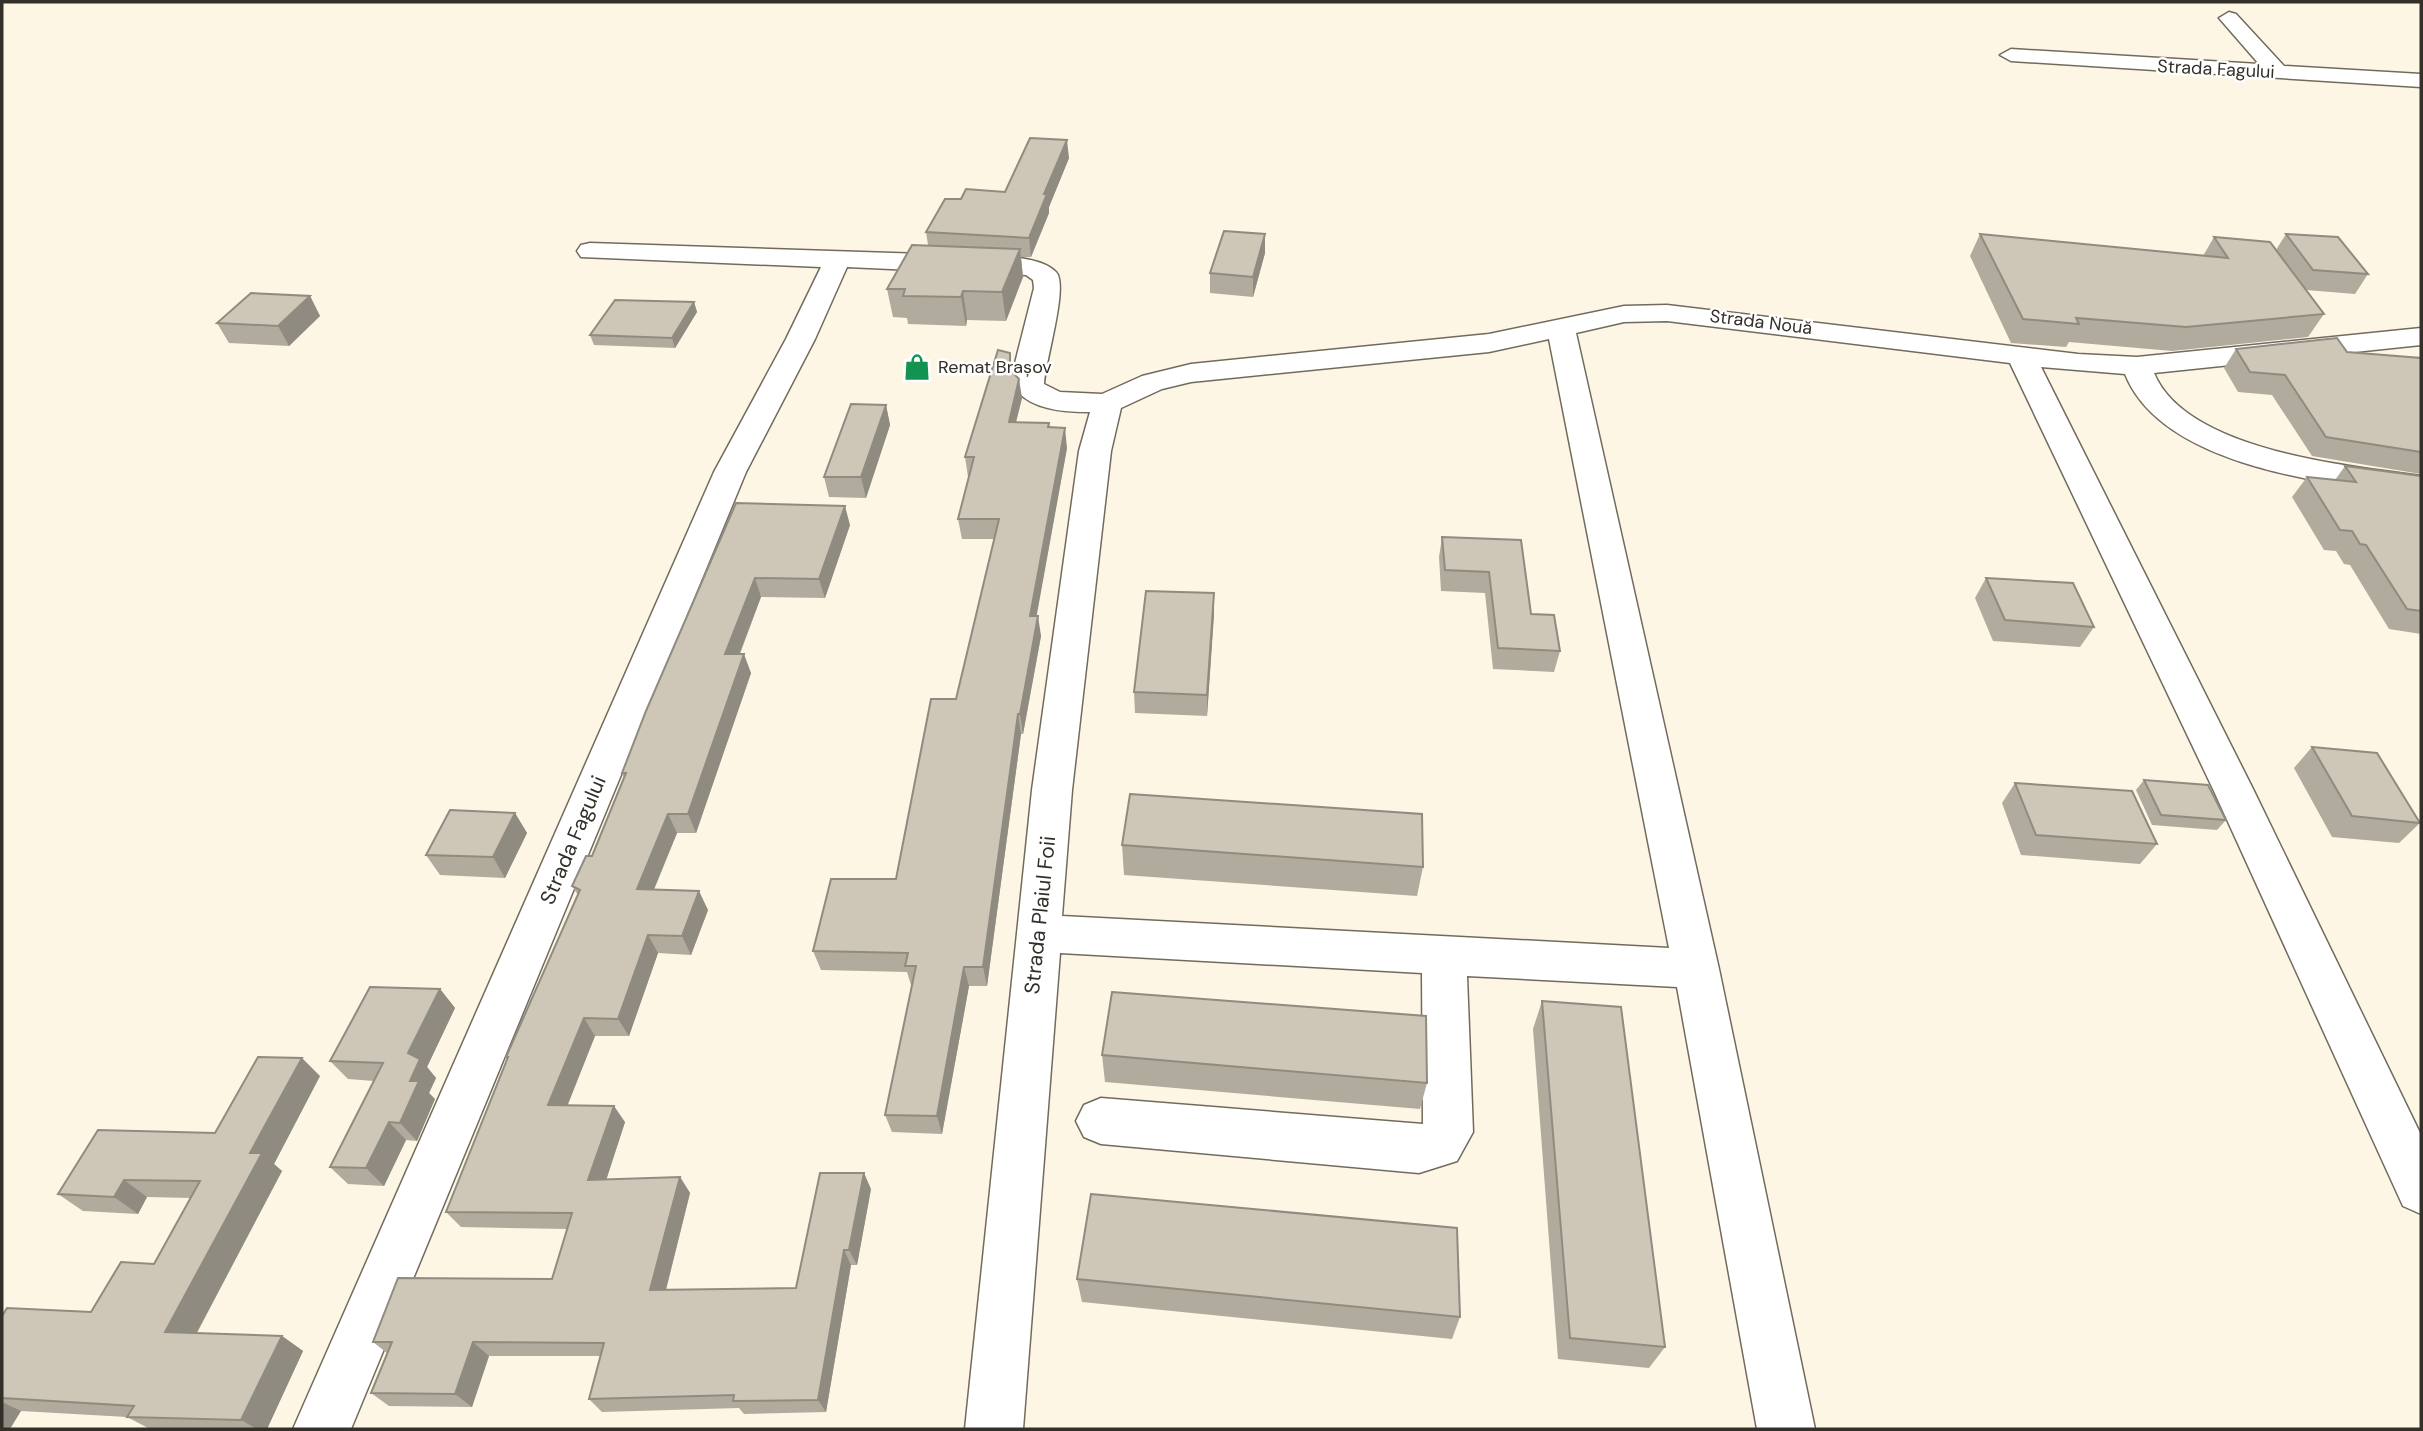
<svg xmlns="http://www.w3.org/2000/svg" width="2423" height="1431" font-family="'DM Sans',sans-serif">
<style>
.lines{fill:none;stroke-linecap:round;stroke-linejoin:round}
.street-casing{stroke:#726b5d;stroke-width:3}
.street{fill:#fff;fill-rule:evenodd}
.wall{fill:#b1ab9d}
.shaded-wall{fill:#908b80}
.building{fill:#cec7b7;stroke:#908b80;stroke-width:2}
.labels{text-anchor:middle;stroke-width:5;stroke-linejoin:round;paint-order:stroke}
.far-street-label{font-size:18px;fill:#33302a;stroke:#fff}
.far-poi-label{font-size:18px;fill:#33302a;stroke:#fff;text-anchor:start}
.street-label{font-size:21px;fill:#33302a;stroke:#fff}
</style>
<rect width="100%" height="100%" fill="#fdf6e5"/>
<g class="lines">
<defs>
<g id="street">
<polygon points="2229,12 2236,14 2284,66 2421,74 2421,87 2011,61 2000,55 2011,49 2259,64 2219,18"/>
<path d="M590 243 1015 257C1029 260 1045 261 1056 272 1069 285 1045 361 1044 384L1060 392 1102 394 1142 376 1191 364 1489 334 1624 306 1667 305 2078 354 2137 357 2421 328V345L2154 373C2186 451 2349 466 2421 476V496C2334 484 2163 469 2125 374L2041 367 2253 789 2421 1135V1214L2403 1206 2213 789 2010 363 1667 321 1624 322 1576 333 1719 969 1815 1429H1757L1677 987 1467 976 1473 1132 1457 1161 1419 1173 1101 1144 1084 1137 1076 1121 1084 1105 1101 1098 1423 1124 1422 973 1060 953 1023 1429H965L1032 790 1079 451 1090 412C1064 412 1030 410 1014 387L1015 363 1034 288 1033 280 1026 275 847 267 815 339 746 472 351 1429H293L714 472 786 339 821 267 581 257 577 251 581 245ZM1549 339 1669 948 1062 916 1072 790 1111 451 1121 408 1162 389 1191 382 1489 352Z"/>
</g>
</defs>
<!-- street casing -->
<use href="#street" class="street-casing"/>
<!-- street -->
<use href="#street" class="street"/>
</g>
<!-- wall -->
<g class="wall">
<polygon points="1069,158 1049,207 1049,213 1031,257 1021,257 1023,277 1006,321 967,320 966,326 908,324 907,318 893,317 887,289 928,245 926,232 961,199 1005,192"/>
<polygon points="1980,234 2203,256 2214,237 2276,250 2286,234 2368,274 2355,294 2306,290 2324,314 2308,337 2172,351 2069,342 2066,347 2011,343 1970,256"/>
<polygon points="1265,253 1253,297 1210,293 1210,273"/>
<polygon points="310,296 320,316 289,346 229,343 217,323"/>
<polygon points="694,302 697,312 675,348 594,345 590,335"/>
<polygon points="2236,349 2347,352 2421,358 2421,474 2312,456 2272,395 2238,392 2224,368"/>
<polygon points="1010,353 1012,371 1022,398 1016,422 1049,423 1050,427 1067,448 1036,616 1041,636 1023,734 1021,734 987,986 969,986 942,1134 892,1132 885,1115 912,985 911,985 907,972 821,970 813,951 896,879 956,699 994,539 962,539 958,519 969,477 968,477 965,457"/>
<polygon points="886,405 890,425 866,498 829,497 824,477"/>
<polygon points="2345,466 2421,476 2421,634 2389,629 2350,565 2344,564 2336,551 2324,550 2292,497 2307,477 2335,480"/>
<polygon points="736,503 850,525 825,598 761,597 740,654 751,673 696,833 677,833 654,890 708,910 691,955 658,953 629,1036 595,1036 567,1105 625,1122 606,1180 680,1177 690,1193 666,1290 796,1288 871,1189 857,1265 851,1265 826,1412 744,1414 739,1408 602,1412 589,1399 600,1356 489,1356 472,1407 389,1406 371,1393 387,1353 373,1342 552,1279 568,1229 461,1227 446,1212 507,1060 506,1057 578,895 572,886 592,856 624,778 622,773"/>
<polygon points="1442,537 1521,540 1531,614 1560,651 1554,672 1493,669 1485,593 1441,591 1439,557"/>
<polygon points="1986,578 2094,627 2080,647 1993,641 1975,598"/>
<polygon points="1214,614 1207,716 1135,713 1134,692"/>
<polygon points="2312,747 2420,823 2399,843 2332,837 2294,768"/>
<polygon points="2144,780 2226,820 2217,830 2152,825 2136,790"/>
<polygon points="2015,783 2157,844 2140,864 2021,855 2002,803"/>
<polygon points="515,813 527,833 505,878 440,875 426,855"/>
<polygon points="1122,845 1423,867 1417,896 1124,875"/>
<polygon points="440,989 455,1008 427,1067 436,1078 429,1093 435,1099 417,1141 406,1140 384,1186 348,1184 330,1167 374,1081 348,1079 330,1061"/>
<polygon points="1542,1001 1665,1347 1649,1368 1558,1359 1533,1029"/>
<polygon points="1102,1055 1427,1083 1420,1109 1105,1082"/>
<polygon points="320,1076 274,1164 282,1171 197,1333 282,1336 303,1351 267,1429 150,1429 127,1417 21,1411 2,1429 2,1316 91,1312 154,1264 190,1198 147,1197 138,1214 83,1211 58,1194 215,1133"/>
<polygon points="1077,1279 1460,1317 1452,1339 1082,1302"/>
</g>
<!-- shaded-wall -->
<g class="shaded-wall">
<polygon points="1067,140 1069,158 1049,207 1049,213 1031,257 1029,238 1044,194"/>
<polygon points="1265,234 1265,253 1253,297 1253,277"/>
<polygon points="1020,249 1023,277 1006,321 1002,292"/>
<polygon points="963,291 967,320 966,326 961,297"/>
<polygon points="310,296 320,316 289,346 278,326"/>
<polygon points="694,302 697,312 675,348 672,338"/>
<polygon points="1019,379 1022,398 1011,442 1009,422"/>
<polygon points="886,405 890,425 866,498 861,477"/>
<polygon points="1065,428 1067,448 1033,636 1030,616"/>
<polygon points="845,506 850,525 825,598 819,579"/>
<polygon points="755,578 761,597 732,673 725,654"/>
<polygon points="1214,593 1214,614 1207,716 1207,695"/>
<polygon points="1038,616 1041,636 1023,734 1020,714"/>
<polygon points="744,654 751,673 696,833 688,814"/>
<polygon points="1018,714 1021,734 987,986 983,967"/>
<polygon points="515,813 527,833 505,878 493,857"/>
<polygon points="668,814 677,833 646,908 637,889"/>
<polygon points="699,891 708,910 691,955 682,936"/>
<polygon points="648,935 658,953 629,1036 618,1019"/>
<polygon points="964,967 969,986 942,1134 937,1116"/>
<polygon points="440,989 455,1008 427,1067 436,1078 429,1093 435,1099 417,1141 400,1123 410,1081 408,1053"/>
<polygon points="584,1018 595,1036 561,1122 548,1105"/>
<polygon points="302,1058 320,1076 274,1164 282,1171 189,1347 165,1332 250,1153"/>
<polygon points="614,1106 625,1122 601,1196 588,1180"/>
<polygon points="389,1122 406,1140 384,1186 366,1168"/>
<polygon points="864,1173 871,1189 857,1265 849,1250"/>
<polygon points="680,1177 690,1193 662,1305 650,1290"/>
<polygon points="124,1180 147,1197 138,1214 114,1197"/>
<polygon points="844,1250 851,1265 826,1412 818,1400"/>
<polygon points="282,1336 303,1351 267,1429 257,1429 241,1420"/>
<polygon points="473,1342 489,1356 472,1407 455,1394"/>
<polygon points="2,1402 21,1411 10,1429 2,1429"/>
</g>
<!-- building -->
<g class="building">
<polygon points="1030,138 1067,140 1044,194 1047,194 1029,238 926,232 945,199 961,199 966,189 1005,192"/>
<polygon points="1224,231 1265,234 1253,277 1210,273"/>
<polygon points="1980,234 2228,258 2214,237 2270,242 2324,314 2186,327 2076,318 2079,324 2023,319"/>
<polygon points="2286,234 2338,237 2368,274 2313,270"/>
<polygon points="912,245 1020,249 1002,292 963,291 961,297 903,296 905,289 887,289"/>
<polygon points="251,293 310,296 278,326 217,323"/>
<polygon points="615,300 694,302 672,338 590,335"/>
<polygon points="2337,338 2347,352 2421,358 2421,452 2326,437 2285,375 2250,372 2236,349"/>
<polygon points="998,350 1010,353 1010,369 1019,379 1009,422 1049,423 1048,427 1065,428 1030,616 1038,616 1020,714 1018,714 983,967 964,967 937,1116 885,1115 916,966 905,966 908,953 813,951 831,879 896,879 931,699 956,699 999,519 958,519 974,457 965,457"/>
<polygon points="851,404 886,405 861,477 824,477"/>
<polygon points="2345,466 2421,476 2421,611 2407,609 2366,545 2360,544 2352,531 2340,530 2307,477 2356,482"/>
<polygon points="736,503 845,506 819,579 755,578 725,654 744,654 688,814 668,814 637,889 699,891 682,936 648,935 618,1019 584,1018 548,1105 614,1106 588,1180 680,1177 650,1290 796,1288 820,1173 864,1173 849,1250 844,1250 818,1400 733,1401 734,1395 589,1399 604,1343 473,1342 455,1394 371,1393 392,1342 373,1342 398,1278 552,1279 572,1213 446,1212 508,1057 506,1057 580,890 572,886 586,856 592,856 626,773 622,773 646,711"/>
<polygon points="1442,537 1521,540 1531,614 1554,615 1560,651 1498,648 1489,572 1445,570"/>
<polygon points="1986,578 2073,583 2094,627 2005,620"/>
<polygon points="1146,591 1214,593 1207,695 1134,692"/>
<polygon points="2312,747 2377,753 2420,823 2352,816"/>
<polygon points="2144,780 2208,785 2226,820 2161,815"/>
<polygon points="2015,783 2132,791 2157,844 2036,835"/>
<polygon points="1130,794 1422,814 1423,867 1122,845"/>
<polygon points="450,810 515,813 493,857 426,855"/>
<polygon points="370,987 440,989 408,1053 420,1059 410,1081 419,1081 400,1123 389,1122 366,1168 330,1167 383,1063 330,1061"/>
<polygon points="1112,992 1426,1016 1427,1083 1102,1055"/>
<polygon points="1542,1001 1621,1007 1665,1347 1570,1338"/>
<polygon points="258,1057 302,1058 250,1153 262,1153 165,1332 282,1336 241,1420 127,1417 134,1406 2,1398 2,1316 7,1308 91,1312 121,1262 154,1264 200,1181 124,1180 114,1197 58,1194 98,1130 215,1133"/>
<polygon points="1091,1194 1457,1228 1460,1317 1077,1279"/>
</g>
<!-- icons -->
<defs>
<symbol id="shop-bare" viewBox="-9 -9 18 18"><path d="M-5-2.5h2.3a2.7 3.5 0 0 1 5.4 0H5L5.5 6h-11ZM-1.5-2.5h3a1.5 2.3 0 0 0-3 0Z" fill="#139351" stroke="#fff" stroke-width="2.5" paint-order="stroke"/></symbol>
</defs>
<g fill-rule="evenodd">
<use href="#shop-bare" x="898" y="348" width="38" height="38"/>
</g>
<g class="labels">
<!-- far-street labels -->
<g class="far-street-label">
<text transform="translate(2216 69) rotate(3)" y="6">Strada Fagului</text>
<text transform="translate(1761 322) rotate(7)" y="6">Strada Nouă</text>
</g>
<!-- far-poi labels -->
<g class="far-poi-label">
<text x="938" y="373">Remat Brașov</text>
</g>
<!-- street labels -->
<g class="street-label">
<text transform="translate(573 840) rotate(-67)" y="7">Strada Fagului</text>
<text transform="translate(1040 915) rotate(-84)" y="7">Strada Plaiul Foii</text>
</g>
</g>
<!-- border -->
<rect width="2423" height="1431" fill="none" stroke="#33302a" stroke-width="7"/>
</svg>
